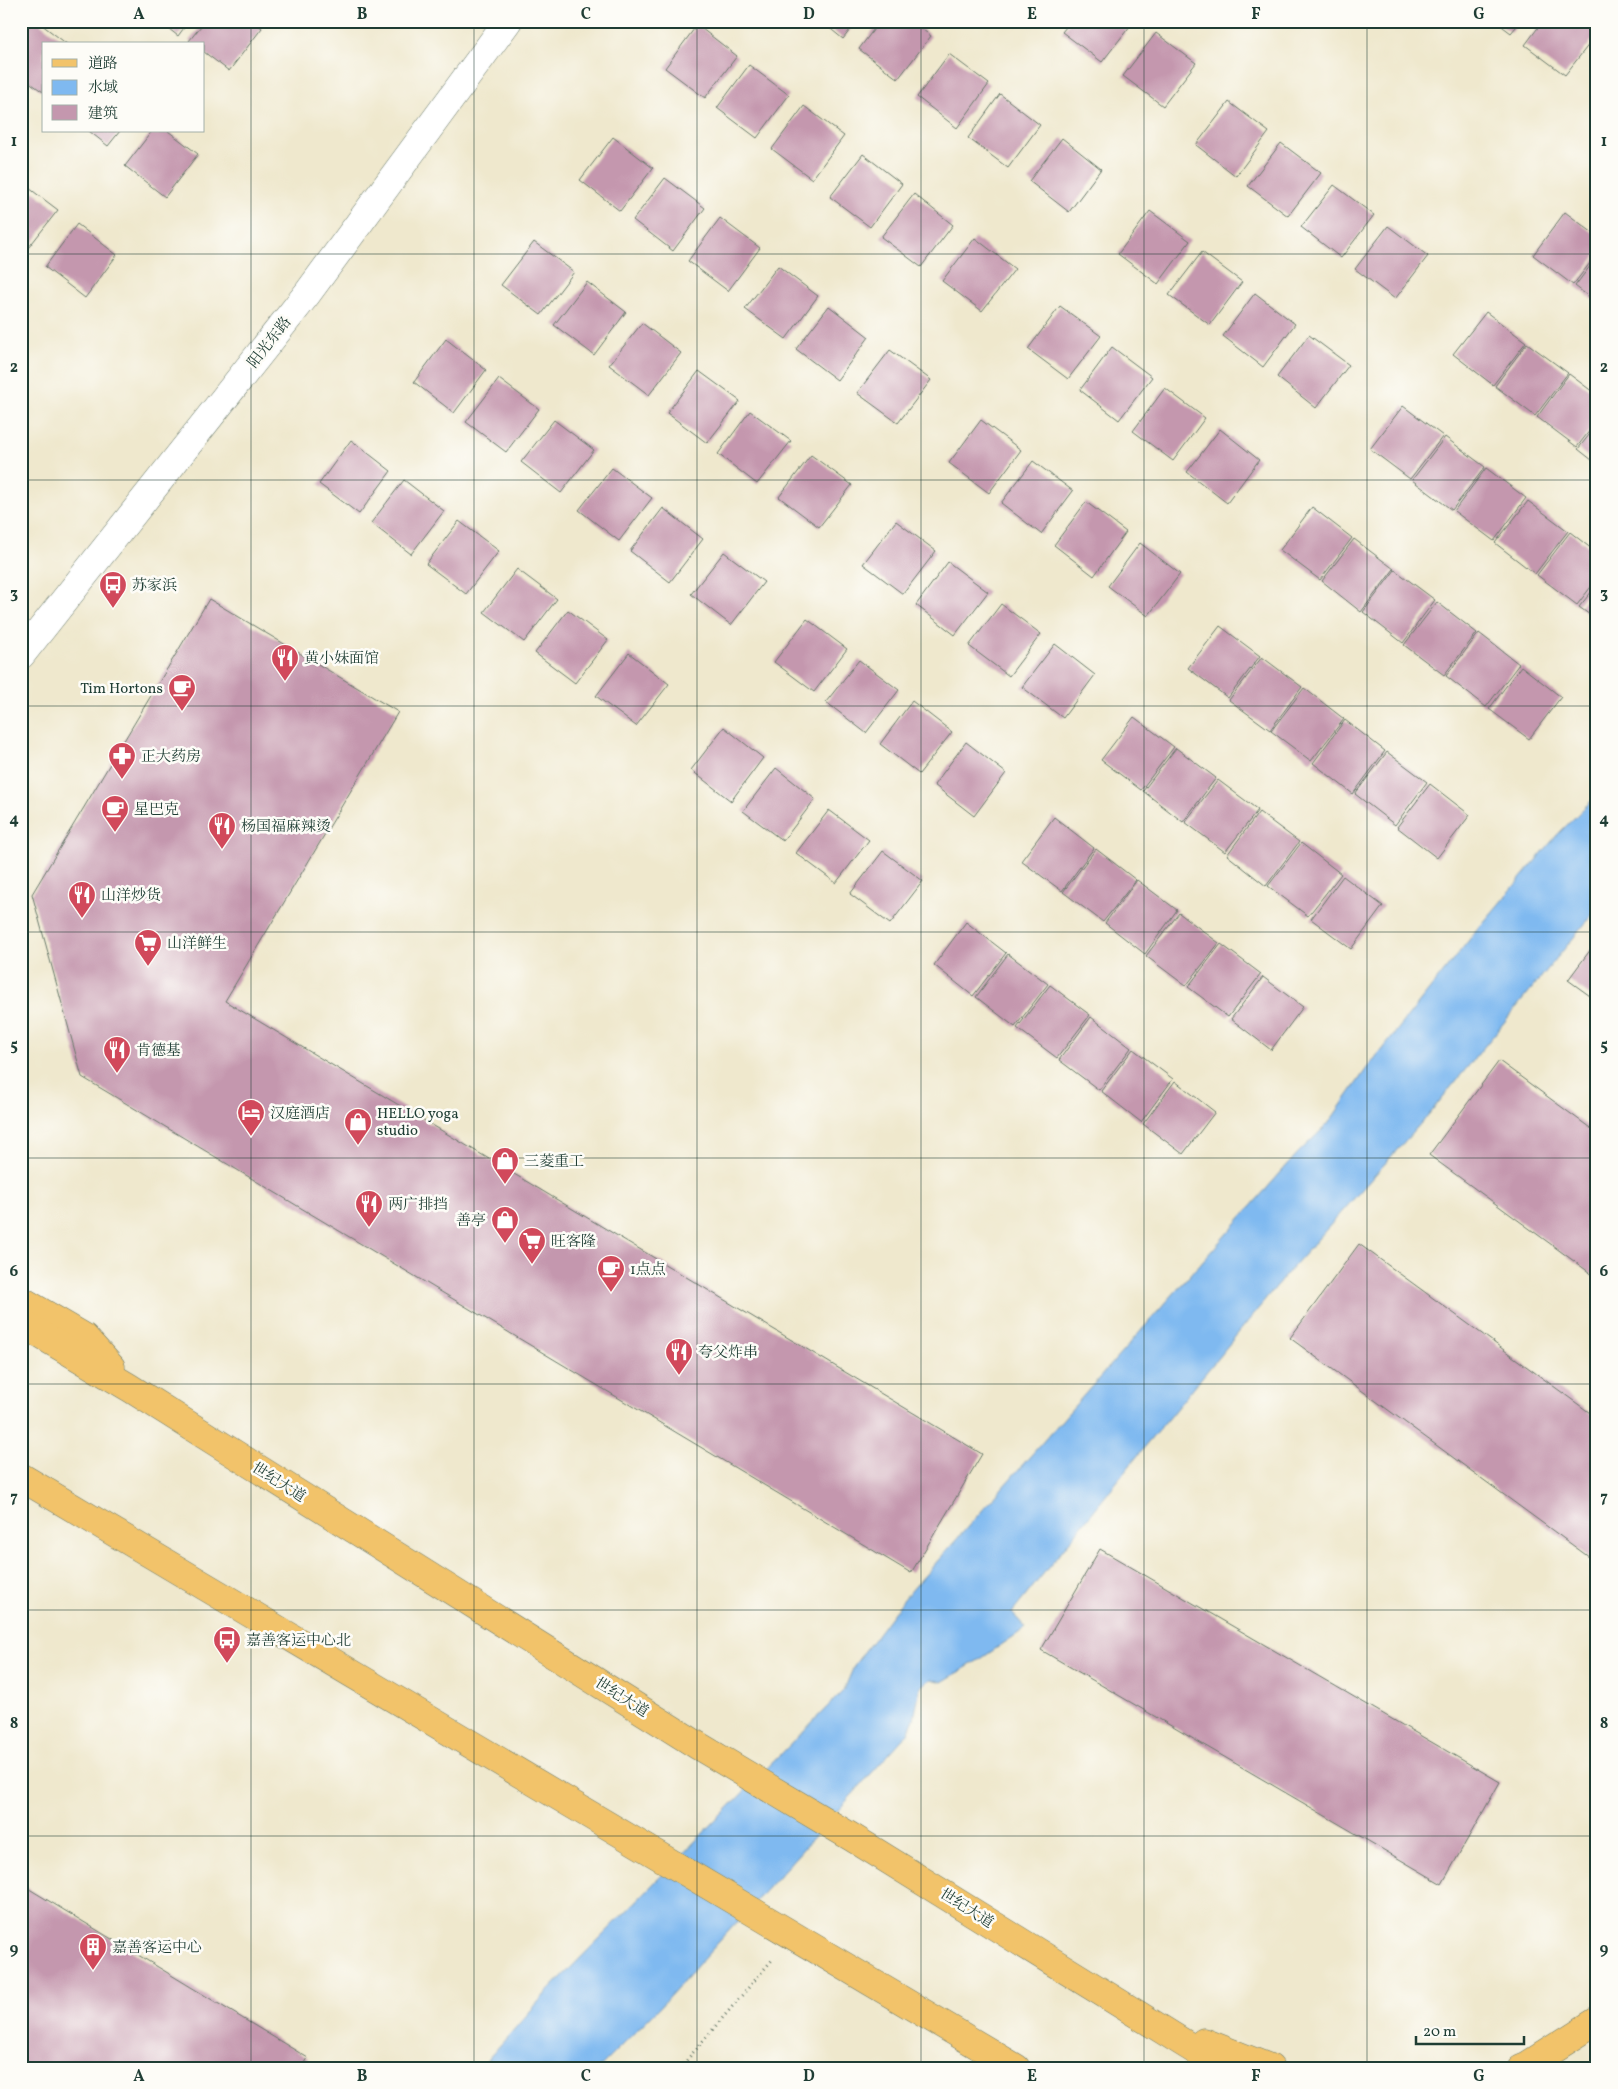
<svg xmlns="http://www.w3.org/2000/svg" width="1618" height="2089" font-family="Vollkorn,'Noto Serif SC',serif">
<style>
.water{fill:#7fb9f0;stroke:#4f7b92}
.building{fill:#c497ae}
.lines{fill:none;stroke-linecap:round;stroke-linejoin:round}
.tertiary-casing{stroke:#68796a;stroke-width:29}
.primary-casing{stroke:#68796a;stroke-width:29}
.path{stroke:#68796a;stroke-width:3;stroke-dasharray:1 4;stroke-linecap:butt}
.tertiary{stroke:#fff;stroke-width:28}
.primary{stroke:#f2c36a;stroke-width:28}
.grid{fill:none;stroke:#1f3d34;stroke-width:1;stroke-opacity:0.55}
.labels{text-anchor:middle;stroke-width:5;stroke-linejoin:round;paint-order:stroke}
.street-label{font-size:15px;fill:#1f3d34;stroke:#fdfcf7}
.poi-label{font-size:15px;fill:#1f3d34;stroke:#fdfcf7;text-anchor:start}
.neatline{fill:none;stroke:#1f3d34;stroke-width:2}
.grid-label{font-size:16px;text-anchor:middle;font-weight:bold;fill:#1f3d34}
</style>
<rect width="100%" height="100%" fill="#fdfcf7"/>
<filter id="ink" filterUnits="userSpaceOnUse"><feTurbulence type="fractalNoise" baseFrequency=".02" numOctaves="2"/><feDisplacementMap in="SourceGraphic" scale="10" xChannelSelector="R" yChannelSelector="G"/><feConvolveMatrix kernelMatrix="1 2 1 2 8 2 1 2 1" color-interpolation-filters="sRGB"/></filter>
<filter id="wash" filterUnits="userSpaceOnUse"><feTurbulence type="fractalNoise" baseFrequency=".0096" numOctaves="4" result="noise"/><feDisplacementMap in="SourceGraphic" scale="20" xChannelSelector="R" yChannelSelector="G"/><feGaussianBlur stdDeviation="1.12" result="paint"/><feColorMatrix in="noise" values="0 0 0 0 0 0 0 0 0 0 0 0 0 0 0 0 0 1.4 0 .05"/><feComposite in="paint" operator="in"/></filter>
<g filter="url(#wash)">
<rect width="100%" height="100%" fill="#efe8cd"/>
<!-- water -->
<polygon class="water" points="1597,795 1597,909 1429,1114 1285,1276 1143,1449 1012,1613 1026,1628 982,1658 942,1682 931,1679 920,1687 914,1719 908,1733 659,2008 599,2068 480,2068 548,1991 844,1690 855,1664 904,1599 1298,1153 1328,1124 1367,1068 1477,930 1558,834"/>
<g id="blocks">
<!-- building -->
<g class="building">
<polygon points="33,21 37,21 67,44 44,44 43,92 21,76 21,37"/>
<polygon points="159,21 189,21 178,36"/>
<polygon points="205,21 253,21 262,28 229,71 204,52 204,44 193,44 189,41"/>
<polygon points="821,21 857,21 843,39"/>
<polygon points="880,21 911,21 931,36 898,79 859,49"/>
<polygon points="1071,21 1134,21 1102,62 1062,32"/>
<polygon points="1495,21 1521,21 1511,33"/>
<polygon points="1543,21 1584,21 1597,31 1597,34 1565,75 1525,45"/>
<polygon points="697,25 737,56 705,98 665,68"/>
<polygon points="1156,33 1196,63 1163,106 1123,76"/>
<polygon points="949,54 989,84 957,128 917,97"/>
<polygon points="749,65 789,95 757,138 717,108"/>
<polygon points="1000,94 1040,125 1008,168 968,138"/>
<polygon points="1229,102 1269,132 1236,176 1196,145"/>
<polygon points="804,106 844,136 812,179 772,149"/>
<polygon points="89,131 120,131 108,146"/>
<polygon points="152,131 168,131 198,154 165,197 125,166"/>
<polygon points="613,137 653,168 620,211 580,180"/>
<polygon points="1062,138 1101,169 1069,212 1029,181"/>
<polygon points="1281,143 1321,173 1288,216 1248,186"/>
<polygon points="863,154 902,184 870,227 830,197"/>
<polygon points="665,178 705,208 673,251 633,220"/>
<polygon points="21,182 58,210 25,252 21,249"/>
<polygon points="1334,185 1374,215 1341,258 1301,227"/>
<polygon points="914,194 953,225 921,267 881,237"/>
<polygon points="1150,211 1190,241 1158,284 1118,254"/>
<polygon points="1565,212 1597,236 1597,254 1573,285 1533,255"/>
<polygon points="720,218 760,248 728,291 688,261"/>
<polygon points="77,224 117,255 85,298 45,267"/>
<polygon points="1388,226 1428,256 1395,299 1355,269"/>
<polygon points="975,238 1015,269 982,311 942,281"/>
<polygon points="534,242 574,272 541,315 501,285"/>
<polygon points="1202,252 1242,282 1210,325 1169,295"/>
<polygon points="1597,257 1597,303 1575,286"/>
<polygon points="778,266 818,296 786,339 745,309"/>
<polygon points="587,282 626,312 594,355 554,325"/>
<polygon points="1255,293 1295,324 1263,367 1223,336"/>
<polygon points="829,306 869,337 837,380 796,349"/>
<polygon points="1060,306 1101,336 1068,379 1028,349"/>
<polygon points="1486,312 1526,342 1493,385 1453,354"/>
<polygon points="642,323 681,353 649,395 609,365"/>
<polygon points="1309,335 1349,365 1316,408 1277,377"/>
<polygon points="446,339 486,370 454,413 414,382"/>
<polygon points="1527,343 1568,373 1535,416 1495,386"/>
<polygon points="1112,347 1152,377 1119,420 1080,390"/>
<polygon points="890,350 931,380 898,423 857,393"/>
<polygon points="699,371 740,401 707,443 667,413"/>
<polygon points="1569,374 1597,395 1597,421 1577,447 1537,417"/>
<polygon points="499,379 539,409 506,452 466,422"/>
<polygon points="1165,388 1205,418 1173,461 1133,431"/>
<polygon points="1403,406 1443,436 1410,479 1370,449"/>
<polygon points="750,411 791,441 757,484 718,454"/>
<polygon points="554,420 594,450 561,493 521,462"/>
<polygon points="981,420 1021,450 989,493 949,463"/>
<polygon points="1597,425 1597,464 1578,449"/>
<polygon points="1220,429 1259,460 1227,503 1187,472"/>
<polygon points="1445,437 1485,467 1452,510 1412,480"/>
<polygon points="351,440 391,471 359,514 319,484"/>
<polygon points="811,455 852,485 819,527 779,497"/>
<polygon points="1033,461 1073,491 1041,534 1001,503"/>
<polygon points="612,468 652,498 619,541 579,510"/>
<polygon points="1486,468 1526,498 1494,541 1454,511"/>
<polygon points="404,480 444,511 411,554 371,523"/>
<polygon points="1528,501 1568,531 1535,574 1495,543"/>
<polygon points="1086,502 1126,532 1094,576 1054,545"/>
<polygon points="1312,507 1352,538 1320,580 1280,550"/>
<polygon points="663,508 703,539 670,582 630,551"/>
<polygon points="459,521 499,551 466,594 426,564"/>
<polygon points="896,521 936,551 903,594 863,564"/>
<polygon points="1570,532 1597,553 1597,579 1577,605 1537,575"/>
<polygon points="1354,539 1394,569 1361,612 1322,581"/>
<polygon points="1140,543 1180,574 1148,616 1108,586"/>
<polygon points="724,552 764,582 731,625 691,594"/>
<polygon points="948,562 988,592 955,635 916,605"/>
<polygon points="517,569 557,599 524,642 484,612"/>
<polygon points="1395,570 1435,600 1403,643 1363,612"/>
<polygon points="1597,585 1597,620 1579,607"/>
<polygon points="209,599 398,712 225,1001 982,1454 911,1573 82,1077 32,894"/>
<polygon points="1437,602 1477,633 1444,675 1404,645"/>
<polygon points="1001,604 1041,634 1009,676 969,646"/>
<polygon points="568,610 608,640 575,683 535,653"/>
<polygon points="807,619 847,649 814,692 774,662"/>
<polygon points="1220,626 1260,656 1228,698 1188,668"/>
<polygon points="1479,633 1519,664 1486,707 1446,676"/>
<polygon points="1055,644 1095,675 1063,718 1022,687"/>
<polygon points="629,653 669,684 636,726 596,696"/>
<polygon points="1262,657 1302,687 1270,730 1229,700"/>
<polygon points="859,660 899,690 866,733 826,702"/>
<polygon points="1521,666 1561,697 1529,739 1489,709"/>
<polygon points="1304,688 1344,719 1311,761 1271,731"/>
<polygon points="912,701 952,732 919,774 880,744"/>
<polygon points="1134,717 1174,747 1141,790 1101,760"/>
<polygon points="1345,720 1385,751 1353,794 1313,763"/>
<polygon points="724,727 763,758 731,801 691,770"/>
<polygon points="966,742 1006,773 974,816 934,785"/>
<polygon points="1176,748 1216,778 1183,822 1143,791"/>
<polygon points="1387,752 1427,782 1395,825 1355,794"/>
<polygon points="776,768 815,799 783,841 743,811"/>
<polygon points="1218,780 1258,810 1225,852 1185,822"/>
<polygon points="1430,784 1470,815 1437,858 1397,827"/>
<polygon points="829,810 869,840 836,883 796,853"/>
<polygon points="1259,812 1299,842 1266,886 1227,855"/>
<polygon points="1054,817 1094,848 1062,891 1021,861"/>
<polygon points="1301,843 1341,874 1308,916 1268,886"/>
<polygon points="1096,849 1136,880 1103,922 1063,892"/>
<polygon points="883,851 923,881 890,924 850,894"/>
<polygon points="1343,876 1383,906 1351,949 1311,919"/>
<polygon points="1137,880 1177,910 1145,954 1105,923"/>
<polygon points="1179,913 1219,943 1186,986 1146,956"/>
<polygon points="966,922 1006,953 973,996 934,965"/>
<polygon points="1597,941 1597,1001 1568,980"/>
<polygon points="1221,944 1261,974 1228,1017 1188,987"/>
<polygon points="1008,954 1048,984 1015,1027 976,997"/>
<polygon points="1263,977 1303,1007 1271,1050 1231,1019"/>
<polygon points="1050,985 1090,1015 1057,1058 1017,1028"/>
<polygon points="1091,1017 1131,1048 1099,1090 1059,1060"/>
<polygon points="1133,1049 1173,1079 1141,1122 1101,1091"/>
<polygon points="1499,1061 1597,1133 1597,1278 1429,1155"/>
<polygon points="1175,1081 1215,1112 1183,1154 1143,1124"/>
<polygon points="1359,1244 1597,1418 1597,1563 1290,1338"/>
<polygon points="1100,1549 1500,1782 1442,1884 1041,1650"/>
<polygon points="21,1884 308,2058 302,2068 21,2068"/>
</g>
</g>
</g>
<g filter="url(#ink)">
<use href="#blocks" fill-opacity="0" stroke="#68796a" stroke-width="1"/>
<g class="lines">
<defs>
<polyline id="tertiary" points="21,655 307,294 508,21"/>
<g id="primary">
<polyline points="21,1300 84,1337 111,1367"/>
<polyline points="21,1323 130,1388 697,1745 853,1838 1224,2068"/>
<polyline points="21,1477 1016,2068"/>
<polyline points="1204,2042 1270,2068"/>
<polyline points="1521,2068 1528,2065 1597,2021"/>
</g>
</defs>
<!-- tertiary casing -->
<use href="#tertiary" class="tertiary-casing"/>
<!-- primary casing -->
<use href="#primary" class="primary-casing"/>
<!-- path -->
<polyline class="path" points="680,2068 772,1960"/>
<!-- tertiary -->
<use href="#tertiary" class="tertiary"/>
<!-- primary -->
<use href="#primary" class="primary"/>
</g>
</g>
<!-- grid -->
<path class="grid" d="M251 21V2068M474 21V2068M697 21V2068M921 21V2068M1144 21V2068M1367 21V2068M21 254H1597M21 480H1597M21 706H1597M21 932H1597M21 1158H1597M21 1384H1597M21 1610H1597M21 1836H1597"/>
<!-- icons -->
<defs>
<symbol id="bus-pin" viewBox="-11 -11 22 30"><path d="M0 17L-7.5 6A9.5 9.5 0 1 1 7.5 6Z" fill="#d1495b" stroke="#fdfcf7"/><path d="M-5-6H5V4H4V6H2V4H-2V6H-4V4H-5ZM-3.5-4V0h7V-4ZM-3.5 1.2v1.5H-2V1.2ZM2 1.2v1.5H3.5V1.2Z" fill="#fff"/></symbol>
<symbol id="restaurant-pin" viewBox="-11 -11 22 30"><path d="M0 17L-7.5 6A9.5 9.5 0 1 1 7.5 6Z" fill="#d1495b" stroke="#fdfcf7"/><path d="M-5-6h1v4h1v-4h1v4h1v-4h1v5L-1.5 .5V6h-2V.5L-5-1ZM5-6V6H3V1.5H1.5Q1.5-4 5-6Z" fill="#fff"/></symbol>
<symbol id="cafe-pin" viewBox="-11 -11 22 30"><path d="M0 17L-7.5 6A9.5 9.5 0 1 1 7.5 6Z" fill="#d1495b" stroke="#fdfcf7"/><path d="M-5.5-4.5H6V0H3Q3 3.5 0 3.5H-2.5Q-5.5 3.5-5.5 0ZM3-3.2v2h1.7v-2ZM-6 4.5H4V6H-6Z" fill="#fff"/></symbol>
<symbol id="pharmacy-pin" viewBox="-11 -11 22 30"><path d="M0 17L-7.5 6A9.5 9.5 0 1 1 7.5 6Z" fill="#d1495b" stroke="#fdfcf7"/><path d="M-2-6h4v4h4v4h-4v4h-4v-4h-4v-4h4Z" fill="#fff"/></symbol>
<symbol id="supermarket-pin" viewBox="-11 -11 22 30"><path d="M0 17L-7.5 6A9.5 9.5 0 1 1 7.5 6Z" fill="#d1495b" stroke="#fdfcf7"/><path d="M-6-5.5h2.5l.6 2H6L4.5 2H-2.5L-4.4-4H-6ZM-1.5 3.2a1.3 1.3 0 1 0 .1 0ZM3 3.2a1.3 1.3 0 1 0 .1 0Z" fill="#fff"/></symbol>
<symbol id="hotel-pin" viewBox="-11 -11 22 30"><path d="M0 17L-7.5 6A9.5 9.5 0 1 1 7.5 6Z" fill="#d1495b" stroke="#fdfcf7"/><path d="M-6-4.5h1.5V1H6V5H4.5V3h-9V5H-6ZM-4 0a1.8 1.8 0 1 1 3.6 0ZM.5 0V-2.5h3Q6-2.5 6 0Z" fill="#fff"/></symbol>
<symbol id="shop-pin" viewBox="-11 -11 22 30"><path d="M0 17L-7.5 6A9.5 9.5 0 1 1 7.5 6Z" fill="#d1495b" stroke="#fdfcf7"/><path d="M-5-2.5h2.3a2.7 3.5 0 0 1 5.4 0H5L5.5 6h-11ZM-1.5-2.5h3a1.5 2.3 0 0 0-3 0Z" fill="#fff"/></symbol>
<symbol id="building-pin" viewBox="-11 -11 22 30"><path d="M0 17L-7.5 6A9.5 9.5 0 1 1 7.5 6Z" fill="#d1495b" stroke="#fdfcf7"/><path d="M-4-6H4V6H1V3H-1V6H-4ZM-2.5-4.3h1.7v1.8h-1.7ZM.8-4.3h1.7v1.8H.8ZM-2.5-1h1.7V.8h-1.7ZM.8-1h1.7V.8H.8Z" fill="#fff"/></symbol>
</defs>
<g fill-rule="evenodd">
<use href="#bus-pin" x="97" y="569" width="32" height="43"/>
<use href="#restaurant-pin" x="269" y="642" width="32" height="43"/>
<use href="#cafe-pin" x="166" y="672" width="32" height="43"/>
<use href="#pharmacy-pin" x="106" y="740" width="32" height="43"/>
<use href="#cafe-pin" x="99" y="793" width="32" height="43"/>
<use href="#restaurant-pin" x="206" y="810" width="32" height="43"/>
<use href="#restaurant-pin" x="66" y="879" width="32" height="43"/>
<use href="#supermarket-pin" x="132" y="927" width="32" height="43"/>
<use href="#restaurant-pin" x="101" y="1034" width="32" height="43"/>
<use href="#hotel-pin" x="235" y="1097" width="32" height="43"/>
<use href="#shop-pin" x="342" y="1106" width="32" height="43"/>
<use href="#shop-pin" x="489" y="1145" width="32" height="43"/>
<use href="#restaurant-pin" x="353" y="1188" width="32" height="43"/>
<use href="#shop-pin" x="489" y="1204" width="32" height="43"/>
<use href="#supermarket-pin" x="516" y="1225" width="32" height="43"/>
<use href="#cafe-pin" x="595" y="1253" width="32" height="43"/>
<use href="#restaurant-pin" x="663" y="1336" width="32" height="43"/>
<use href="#bus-pin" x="211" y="1624" width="32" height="43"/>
<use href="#building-pin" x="77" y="1931" width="32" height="43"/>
</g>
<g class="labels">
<!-- street labels -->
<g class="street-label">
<text transform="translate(269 342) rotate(-52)" y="5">阳光东路</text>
<text transform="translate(279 1482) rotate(32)" y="5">世纪大道</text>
<text transform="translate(622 1697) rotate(32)" y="5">世纪大道</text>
<text transform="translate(967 1908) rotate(32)" y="5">世纪大道</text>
</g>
<!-- poi labels -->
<g class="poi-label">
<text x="132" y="590">苏家浜</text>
<text x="304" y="663">黄小妹面馆</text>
<text x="163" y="693" text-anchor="end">Tim Hortons</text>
<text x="141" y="761">正大药房</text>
<text x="134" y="814">星巴克</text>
<text x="241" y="831">杨国福麻辣烫</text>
<text x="101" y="900">山洋炒货</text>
<text x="167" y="948">山洋鲜生</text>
<text x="136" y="1055">肯德基</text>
<text x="270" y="1118">汉庭酒店</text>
<text x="377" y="1118">HELLO yoga<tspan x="377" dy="17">studio</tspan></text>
<text x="524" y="1166">三菱重工</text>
<text x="388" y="1209">两广排挡</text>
<text x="486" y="1225" text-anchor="end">善亭</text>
<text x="551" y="1246">旺客隆</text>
<text x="630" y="1274">1点点</text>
<text x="698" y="1357">夸父炸串</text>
<text x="246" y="1645">嘉善客运中心北</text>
<text x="112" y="1952">嘉善客运中心</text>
</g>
</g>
<!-- margin -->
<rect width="1618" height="2089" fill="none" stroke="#fdfcf7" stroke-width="55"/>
<!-- legend -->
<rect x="42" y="42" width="162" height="90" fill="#fdfcf7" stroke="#a4b0a9"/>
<rect x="52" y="59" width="25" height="8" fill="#f2c36a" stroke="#a4b0a9"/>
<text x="88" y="68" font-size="15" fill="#1f3d34">道路</text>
<rect x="52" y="80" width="25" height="15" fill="#7fb9f0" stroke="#a4b0a9"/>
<text x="88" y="92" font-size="15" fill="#1f3d34">水域</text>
<rect x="52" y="105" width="25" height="15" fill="#c497ae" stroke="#a4b0a9"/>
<text x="88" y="118" font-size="15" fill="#1f3d34">建筑</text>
<!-- scale -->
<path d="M1416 2036v8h108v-8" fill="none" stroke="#1f3d34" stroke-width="2.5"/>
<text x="1423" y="2036" font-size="15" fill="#1f3d34" stroke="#fdfcf7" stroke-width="4" paint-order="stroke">20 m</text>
<rect x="28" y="28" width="1562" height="2034" class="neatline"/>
<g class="grid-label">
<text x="139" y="19">A</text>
<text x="362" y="19">B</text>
<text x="586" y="19">C</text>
<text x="809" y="19">D</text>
<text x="1032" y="19">E</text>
<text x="1256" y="19">F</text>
<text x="1479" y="19">G</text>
<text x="14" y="146">1</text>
<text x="1604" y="146">1</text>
<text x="14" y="372">2</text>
<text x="1604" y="372">2</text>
<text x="14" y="598">3</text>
<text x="1604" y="598">3</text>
<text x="14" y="824">4</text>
<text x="1604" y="824">4</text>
<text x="14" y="1050">5</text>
<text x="1604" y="1050">5</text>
<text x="14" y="1276">6</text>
<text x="1604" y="1276">6</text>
<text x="14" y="1502">7</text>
<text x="1604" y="1502">7</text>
<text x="14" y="1728">8</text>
<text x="1604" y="1728">8</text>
<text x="14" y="1954">9</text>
<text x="1604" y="1954">9</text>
<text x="139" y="2081">A</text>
<text x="362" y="2081">B</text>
<text x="586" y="2081">C</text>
<text x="809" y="2081">D</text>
<text x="1032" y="2081">E</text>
<text x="1256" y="2081">F</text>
<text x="1479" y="2081">G</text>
</g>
</svg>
